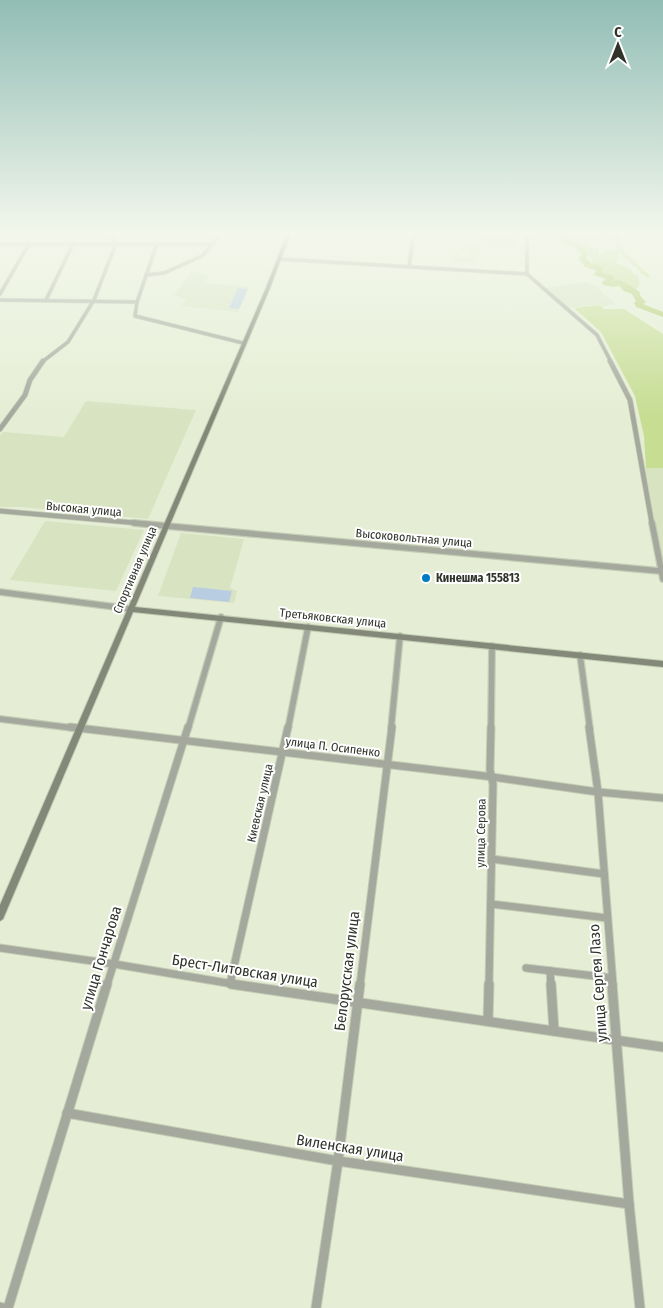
<svg xmlns="http://www.w3.org/2000/svg" width="663" height="1308" font-family="'Fira Sans Condensed',sans-serif">
<style>
.built{fill:#d8e3c2}
.green{fill:#c6dd92}
.lines{fill:none;stroke-linecap:round;stroke-linejoin:round}
.river{fill:#afca68;fill-rule:evenodd}
.building{fill:#b8cde1}
.street-far4-casing{stroke:#c4ccb5;stroke-width:4.5}
.street-far3-casing{stroke:#c4ccb5;stroke-width:6}
.street-far2-casing{stroke:#c4ccb5;stroke-width:8}
.street-far1-casing{stroke:#c4ccb5;stroke-width:9}
.street-casing{stroke:#c4ccb5;stroke-width:11}
.secondary-casing{stroke:#c4ccb5;stroke-width:2}
.street-far4{stroke:#a4a89d;stroke-width:3}
.street-far3{stroke:#a4a89d;stroke-width:4.5}
.street-far2{stroke:#a4a89d;stroke-width:5.5}
.street-far1{stroke:#a4a89d;stroke-width:7}
.street{stroke:#a4a89d;stroke-width:9}
.secondary{fill:#838878;fill-rule:evenodd}
.poi-dot{fill:#007ac3;stroke:#fff;stroke-width:2}
.labels{text-anchor:middle;stroke-width:4;stroke-linejoin:round;paint-order:stroke}
.street-label{font-size:12px;fill:#2f3329;stroke:#fff}
.poi-label{font-size:12px;font-weight:bold;fill:#2f3329;stroke:#fff;text-anchor:start}
.near-street-label{font-size:15px;fill:#2f3329;stroke:#fff}
</style>
<rect width="100%" height="100%" fill="#e5eed4"/>
<!-- built -->
<g class="built">
<polygon points="479,233 512,233 513,239 516,239 516,246 480,245 480,256 476,256 476,263 453,262 453,253 459,253 459,256 469,257 470,252 457,251 457,248 469,248 470,245 480,245"/>
<polygon points="192,272 209,275 204,283 249,287 238,312 182,306 186,299 174,295"/>
<polygon points="585,282 596,286 603,294 615,303 603,307 600,304 569,308 547,288"/>
<polygon points="86,401 196,410 148,519 21,507 0,507 0,436 3,432 64,437"/>
<polygon points="645,467 663,468 663,573 662,571"/>
<polygon points="45,521 144,530 116,591 10,580"/>
<polygon points="181,533 244,539 230,588 237,591 234,603 158,596"/>
</g>
<!-- green -->
<g class="green">
<path d="M568 233 598 234 600 240 597 244 595 245 592 239H586L585 242 599 249V257L608 249 617 251 611 233H617C620 253 638 263 651 277L648 278 640 273 639 270 619 253 617 255 620 258 614 262 631 269 632 273 637 275 640 283 636 290 626 286 624 291 591 265 593 260C584 249 572 253 565 236Z"/>
<polygon points="600,305 604,309 624,309 663,334 663,468 646,468 644,436 635,396 601,332 574,308"/>
</g>
<g class="lines">
<!-- river -->
<path class="river" d="M562 233H569L570 235 566 238 567 241 579 245 587 252V259L591 263 603 267 601 272 614 276 615 278 611 282C622 276 629 287 639 291L641 297 646 302 643 304 663 312V317L636 307 634 303 636 301 632 294 624 291 620 285 614 287 603 285 602 283 606 279 594 275 596 270 585 267 579 259 581 253 575 247 562 243 559 237 563 234Z"/>
</g>
<!-- building -->
<g class="building">
<polygon points="238,288 248,289 239,309 229,308"/>
<polygon points="193,587 232,591 229,602 190,598"/>
</g>
<g class="lines">
<defs>
<g id="street-far4">
<polyline points="527,233 527,274"/>
<polyline points="0,244 212,244"/>
<polyline points="157,244 137,302 135,316 243,343"/>
<polyline points="279,259 527,274"/>
<polyline points="409,267 414,233"/>
<polyline points="527,274 597,335 611,362"/>
<polyline points="146,275 164,273 202,256 222,233"/>
<polyline points="0,294 29,244"/>
<polyline points="0,300 137,302"/>
<polyline points="46,300 73,244"/>
<polyline points="42,362 68,342 94,300 115,246 110,233"/>
</g>
<g id="street-far3">
<polyline points="610,361 630,400 652,524"/>
<polyline points="0,429 25,395 30,380 43,361"/>
<polyline points="0,511 148,524"/>
</g>
<g id="street-far2">
<polyline points="134,523 660,571"/>
<polyline points="652,523 663,579"/>
<polyline points="0,592 131,609"/>
<polyline points="580,655 590,729"/>
<polyline points="0,719 81,729"/>
<polyline points="188,729 221,617"/>
<polyline points="288,729 308,627"/>
<polyline points="391,729 400,636"/>
<polyline points="491,729 492,646"/>
</g>
<g id="street-far1">
<polyline points="70,727 485,776 598,792 663,798"/>
<polyline points="589,727 598,792 613,985"/>
<polyline points="492,859 604,874"/>
<polyline points="491,904 607,918"/>
<polyline points="0,948 114,964 239,985"/>
<polyline points="526,968 612,978"/>
<polyline points="550,971 551,985"/>
<polyline points="230,984 288,727"/>
<polyline points="107,985 188,727"/>
<polyline points="360,985 392,727"/>
<polyline points="489,985 493,784 490,770 491,727"/>
</g>
<g id="street">
<polyline points="231,984 663,1047"/>
<polyline points="551,984 554,1031"/>
<polyline points="612,984 629,1204 640,1308"/>
<polyline points="488,1021 489,984"/>
<polyline points="67,1113 338,1161 629,1204"/>
<polyline points="0,1307 4,1308"/>
<polyline points="8,1308 107,984"/>
<polyline points="316,1308 338,1161 360,984"/>
</g>
<polygon id="secondary" points="287,233 291,233 270,288 135,607 663,661 663,667 133,612 3,919 0,921 0,905 266,288"/>
</defs>
<!-- street-far4 casing -->
<use href="#street-far4" class="street-far4-casing"/>
<!-- street-far3 casing -->
<use href="#street-far3" class="street-far3-casing"/>
<!-- street-far2 casing -->
<use href="#street-far2" class="street-far2-casing"/>
<!-- street-far1 casing -->
<use href="#street-far1" class="street-far1-casing"/>
<!-- street casing -->
<use href="#street" class="street-casing"/>
<!-- secondary casing -->
<use href="#secondary" class="secondary-casing"/>
<!-- street-far4 -->
<use href="#street-far4" class="street-far4"/>
<!-- street-far3 -->
<use href="#street-far3" class="street-far3"/>
<!-- street-far2 -->
<use href="#street-far2" class="street-far2"/>
<!-- street-far1 -->
<use href="#street-far1" class="street-far1"/>
<!-- street -->
<use href="#street" class="street"/>
<!-- secondary -->
<use href="#secondary" class="secondary"/>
</g>
<!-- sky -->
<linearGradient id="sky" x2="0" y2="1"><stop stop-color="#91bdb5"/><stop offset="0.56" stop-color="#f3f7ec"/><stop offset="1" stop-color="#f3f7ec" stop-opacity="0"/></linearGradient>
<rect width="663" height="416" fill="url(#sky)"/>
<!-- markers -->
<circle class="poi-dot" cx="426" cy="578" r="5"/>
<g class="labels">
<!-- street labels -->
<g class="street-label">
<text transform="translate(84 509) rotate(5)" y="4">Высокая улица</text>
<text transform="translate(414 538) rotate(5)" y="4">Высоковольтная улица</text>
<text transform="translate(135 570) rotate(-67)" y="4">Спортивная улица</text>
<text transform="translate(333 618) rotate(6)" y="4">Третьяковская улица</text>
<text transform="translate(333 747) rotate(7)" y="4">улица П. Осипенко</text>
<text transform="translate(260 803) rotate(-77)" y="4">Киевская улица</text>
<text transform="translate(481 833) rotate(-89)" y="4">улица Серова</text>
</g>
<!-- poi labels -->
<g class="poi-label">
<text x="436" y="582">Кинешма 155813</text>
</g>
<!-- near-street labels -->
<g class="near-street-label">
<text transform="translate(101 958) rotate(-73)" y="5">улица Гончарова</text>
<text transform="translate(245 971) rotate(9)" y="5">Брест-Литовская улица</text>
<text transform="translate(347 971) rotate(-83)" y="5">Белорусская улица</text>
<text transform="translate(598 983) rotate(-94)" y="5">улица Сергея Лазо</text>
<text transform="translate(350 1148) rotate(9)" y="5">Виленская улица</text>
</g>
</g>
<!-- north arrow -->
<g transform="translate(618 45)" stroke="#ffffff" stroke-width="4" paint-order="stroke">
<path d="M0-4L9 19L0 12L-9 19Z" fill="#2f3329"/>
<text y="-8" font-size="14" font-weight="bold" text-anchor="middle" fill="#2f3329">С</text>
</g>
</svg>
